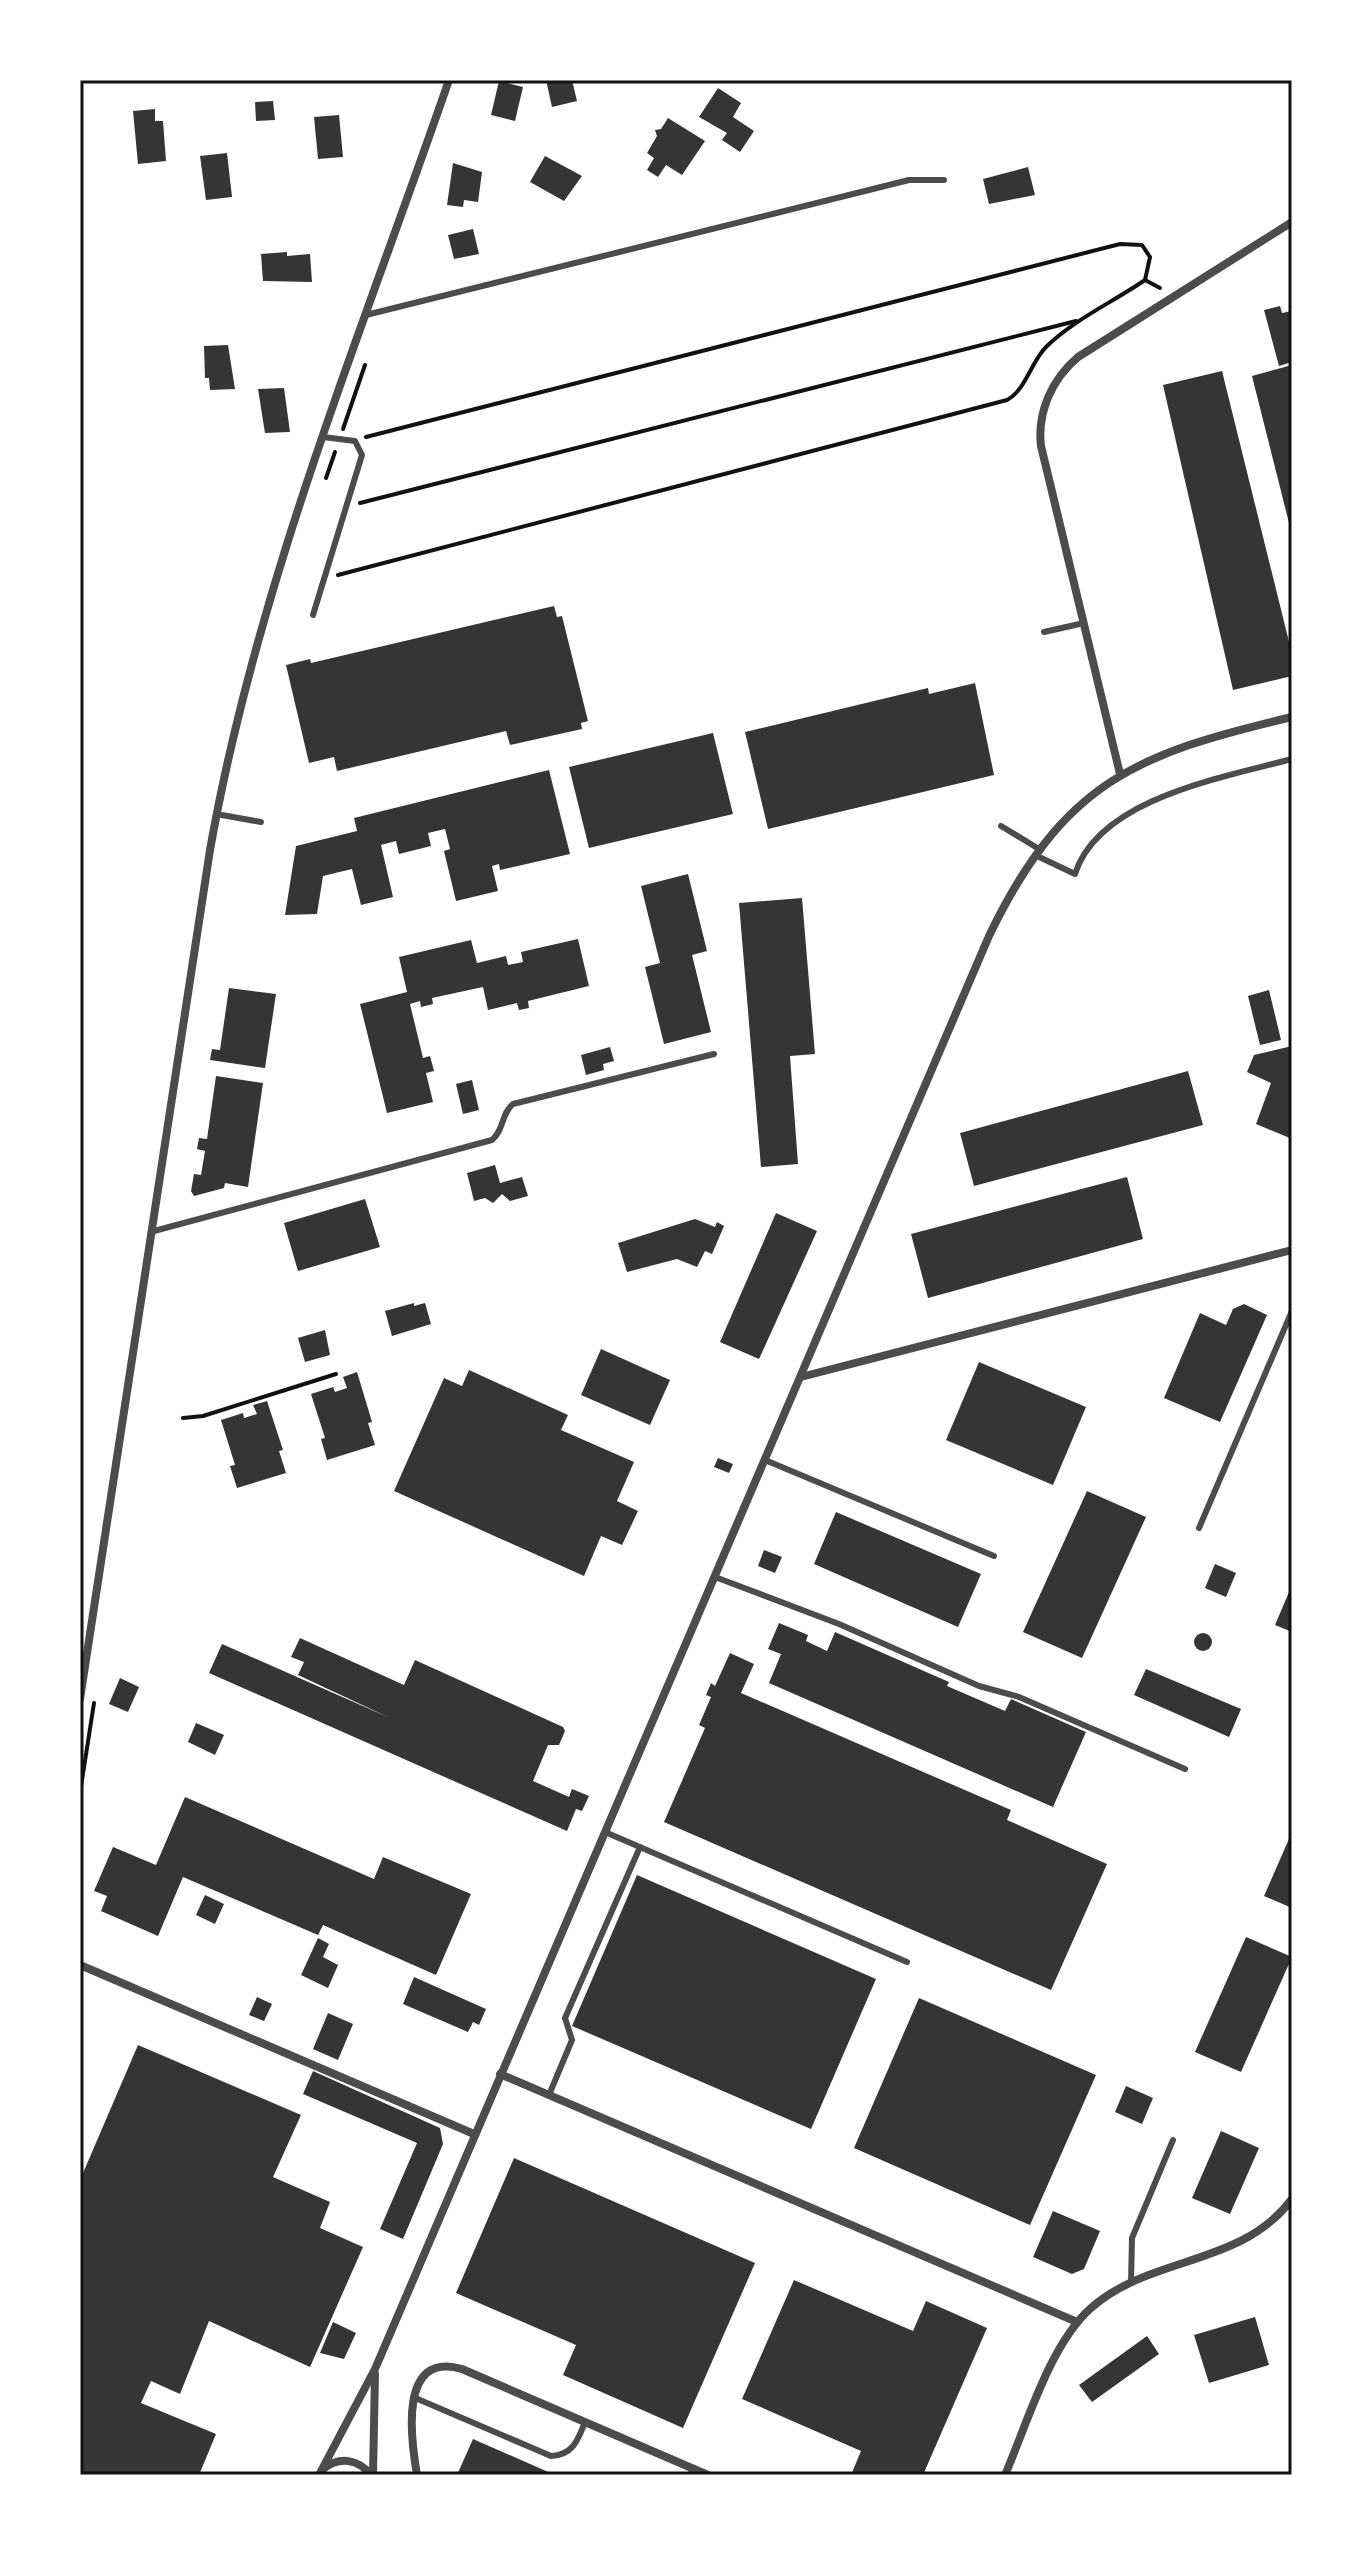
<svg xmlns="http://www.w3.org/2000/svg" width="1372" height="2555" font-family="Figtree,sans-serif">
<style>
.building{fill:#353535}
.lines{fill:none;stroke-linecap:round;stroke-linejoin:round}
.path{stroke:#111;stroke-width:4}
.service{stroke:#4c4c4c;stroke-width:6}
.minor{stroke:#4c4c4c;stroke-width:8}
.neatline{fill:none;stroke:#111;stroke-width:3}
</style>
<rect width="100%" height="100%" fill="#fff"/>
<!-- building -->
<g class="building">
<polygon points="546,80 572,80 577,101 552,107"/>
<polygon points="499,81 523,87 515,121 491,115"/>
<polygon points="718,88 741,103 733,117 754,131 740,152 722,140 727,133 699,117"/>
<polygon points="273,101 275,120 256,121 255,102"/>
<polygon points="155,109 155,121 163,121 166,161 138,164 133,111"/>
<polygon points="339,115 343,157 318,159 314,117"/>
<polygon points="668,118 705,141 682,175 666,165 658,177 647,170 654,158 647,153 657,136 655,130 661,129"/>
<polygon points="227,153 232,197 206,200 200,156"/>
<polygon points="545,156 582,176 564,201 530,182"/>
<polygon points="453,163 482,172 478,202 464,200 463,207 447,205"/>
<polygon points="1028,167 1035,195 989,204 983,179"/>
<polygon points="473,229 479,254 454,259 448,235"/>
<polygon points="287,252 287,256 310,254 312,282 263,281 261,254"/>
<polygon points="1280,306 1282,313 1292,311 1292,362 1279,366 1264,310"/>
<polygon points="228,345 235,389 210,390 209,378 205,378 204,346"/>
<polygon points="1292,365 1292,531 1291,531 1252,376"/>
<polygon points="1222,371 1292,654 1292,676 1233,690 1163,385"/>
<polygon points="284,388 290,432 265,433 258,389"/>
<polygon points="554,606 557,617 562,616 588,721 581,723 582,729 510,745 506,731 337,771 334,757 309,763 286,665 310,659 311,663"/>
<polygon points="975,683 994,775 768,829 745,732 928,688 929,694"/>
<polygon points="713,733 733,814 589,848 569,767"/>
<polygon points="549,770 570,854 500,870 499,864 492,866 498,891 456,901 444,851 450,849 445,829 428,833 431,846 399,854 396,841 381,845 393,897 361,905 352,869 323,876 317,914 285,915 296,846 357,831 354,818"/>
<polygon points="688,874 707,951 692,955 711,1032 664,1044 645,967 660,963 641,886"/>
<polygon points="802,898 815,1054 790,1056 798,1164 761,1167 739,903"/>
<polygon points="578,939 589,986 528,1001 529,1008 519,1010 517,1003 488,1010 483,987 432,998 433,1004 421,1007 420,1001 410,1004 423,1058 430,1056 434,1071 426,1073 433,1102 387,1113 360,1004 407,992 399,957 471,940 477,963 506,956 508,965 523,962 521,952"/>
<polygon points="229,988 276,994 265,1068 210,1060 212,1049 220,1050"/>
<polygon points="1269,990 1281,1040 1260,1045 1248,996"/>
<polygon points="1292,1046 1292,1139 1256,1124 1271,1083 1247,1072 1254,1055"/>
<polygon points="610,1047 614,1061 603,1064 604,1070 586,1075 581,1055"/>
<polygon points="1188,1071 1203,1125 974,1186 960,1133"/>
<polygon points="216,1076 263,1083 248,1187 225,1183 224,1188 194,1196 191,1191 194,1174 201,1175 205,1151 197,1149 199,1138 207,1139"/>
<polygon points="472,1080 479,1110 463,1114 456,1084"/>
<polygon points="495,1165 500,1183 522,1177 528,1196 510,1201 502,1194 493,1203 485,1198 474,1201 467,1173"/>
<polygon points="1127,1177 1143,1239 928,1298 911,1234"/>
<polygon points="365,1199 380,1247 298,1271 284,1223"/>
<polygon points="776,1213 817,1231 759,1359 720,1342"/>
<polygon points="695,1219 715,1227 717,1222 724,1226 712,1254 705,1251 697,1267 677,1259 627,1272 618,1243"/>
<polygon points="414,1303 414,1306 425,1303 431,1324 392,1336 385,1311"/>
<polygon points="1244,1304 1267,1315 1220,1422 1164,1398 1200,1313 1226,1325 1233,1309"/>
<polygon points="325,1330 330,1355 305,1362 298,1338"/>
<polygon points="601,1349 670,1380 650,1425 581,1395"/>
<polygon points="979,1362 1086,1407 1053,1485 946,1440"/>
<polygon points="469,1370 568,1415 561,1430 634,1462 617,1501 638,1511 622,1545 601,1536 584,1576 394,1491 444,1378 462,1386"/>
<polygon points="357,1372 372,1422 368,1423 375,1445 327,1460 321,1439 325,1438 311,1394 333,1387 335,1392 347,1388 343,1377"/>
<polygon points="267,1401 283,1450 279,1451 286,1473 237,1488 230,1466 235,1465 221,1420 243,1413 244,1418 257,1414 253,1405"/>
<polygon points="718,1458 733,1464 729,1473 714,1467"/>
<polygon points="1087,1491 1146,1517 1082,1658 1023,1632"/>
<polygon points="836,1512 981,1574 958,1627 814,1564"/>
<polygon points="764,1550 782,1557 775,1573 758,1566"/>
<polygon points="1215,1564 1236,1573 1226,1597 1205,1588"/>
<polygon points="1292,1585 1292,1632 1275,1625"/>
<polygon points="779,1623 808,1635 806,1641 827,1651 835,1632 949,1682 947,1686 1005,1711 1011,1699 1086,1732 1053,1807 769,1683 781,1654 768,1649"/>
<circle cx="1203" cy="1642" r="9"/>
<polygon points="300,1638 404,1685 415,1660 563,1727 565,1731 559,1745 548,1745 533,1781 569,1797 572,1789 589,1796 582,1811 576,1809 567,1831 209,1673 222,1644 390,1718 298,1675 304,1662 291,1657"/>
<polygon points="730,1653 754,1664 741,1693 1011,1810 1007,1820 1107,1864 1051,1990 664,1822 705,1728 699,1725 711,1697 706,1695 711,1683 715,1686"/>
<polygon points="1146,1669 1241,1709 1229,1737 1134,1695"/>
<polygon points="120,1678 139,1687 128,1712 109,1704"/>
<polygon points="196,1723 224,1735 215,1755 188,1742"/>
<polygon points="185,1797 374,1879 383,1857 471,1894 436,1975 323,1925 318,1935 183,1877 158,1936 101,1911 107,1896 94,1891 113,1847 156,1865"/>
<polygon points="1292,1832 1292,1908 1264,1896"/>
<polygon points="637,1875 876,1979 811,2129 572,2026"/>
<polygon points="205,1895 224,1904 215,1924 196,1915"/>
<polygon points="1246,1937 1292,1957 1241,2072 1195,2052"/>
<polygon points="318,1938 329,1944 323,1957 338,1965 328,1988 301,1975"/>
<polygon points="414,1977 486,2009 479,2025 473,2022 468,2032 403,2004"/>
<polygon points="257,1997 272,2004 264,2021 249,2015"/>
<polygon points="919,1998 1096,2075 1030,2225 854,2148"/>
<polygon points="328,2013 353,2024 338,2060 313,2049"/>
<polygon points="138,2045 301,2115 273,2177 330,2202 320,2228 363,2247 310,2367 209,2321 180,2394 151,2381 141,2403 216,2434 199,2475 80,2475 80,2180"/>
<polygon points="313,2071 440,2128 443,2144 403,2239 380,2229 417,2143 303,2094"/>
<polygon points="1126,2086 1153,2098 1142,2124 1115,2112"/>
<polygon points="1221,2131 1259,2148 1230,2214 1192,2198"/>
<polygon points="514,2158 755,2263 683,2428 563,2375 576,2345 456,2293"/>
<polygon points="1053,2211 1100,2231 1084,2269 1072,2274 1033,2257"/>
<polygon points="794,2280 913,2331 926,2301 987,2328 923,2475 851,2475 861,2451 742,2399"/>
<polygon points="1255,2317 1269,2365 1209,2383 1194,2335"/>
<polygon points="333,2322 356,2333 344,2359 320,2353"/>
<polygon points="1147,2336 1159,2354 1092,2402 1079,2385"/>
<polygon points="473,2439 555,2475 457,2475"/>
</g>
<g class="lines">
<!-- path -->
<g class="path">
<polyline points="1145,280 1160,288"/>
<polyline points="343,429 365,365"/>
<polyline points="326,478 335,452"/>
<polyline points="360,503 1076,321"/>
<path d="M338 575 1007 400C1026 390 1031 361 1047 346 1075 319 1113 302 1145 280L1150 257 1142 245 1120 244 366 437"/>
<polyline points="183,1418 203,1416 336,1374"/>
<polyline points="80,1793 94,1703"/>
</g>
<!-- service -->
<g class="service">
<polyline points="366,315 909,180 944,180"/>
<polyline points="313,615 362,455 355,441 323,437"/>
<polyline points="1044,632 1084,623"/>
<polyline points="216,814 261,822"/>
<polyline points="1001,826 1039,849"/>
<path d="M1035 855 1075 874C1099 798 1225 777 1292 759"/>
<path d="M154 1231 492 1140C504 1130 501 1114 513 1104L714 1054"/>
<polyline points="765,1460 994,1556"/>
<polyline points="1199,1528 1292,1311"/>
<polyline points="715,1577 839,1624 979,1686 1019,1697 1185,1769"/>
<polyline points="605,1832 907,1962"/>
<polyline points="549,2095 572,2040 565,2018 640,1847"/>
<polyline points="1131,2283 1132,2238 1173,2140"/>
<path d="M413 2397 551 2456C573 2455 578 2440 585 2422"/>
</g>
<!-- minor -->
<g class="minor">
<path d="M1120 774 1041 446C1037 412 1052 379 1078 357L1292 222"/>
<polyline points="801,1377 1292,1250"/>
<path d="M80 1699 210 850C257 584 361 335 449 80"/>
<polyline points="80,1965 474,2134"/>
<polyline points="500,2074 1077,2322"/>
<path d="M323 2469C340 2456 358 2459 371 2475"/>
<path d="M319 2475 375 2369 989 936C1063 783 1134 754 1292 717"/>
<polyline points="373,2475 375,2374"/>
<path d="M417 2475C411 2440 398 2350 462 2369L694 2469"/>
<polyline points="691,2475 694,2469 708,2475"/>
<path d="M1005 2475C1027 2424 1050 2344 1091 2308 1151 2255 1241 2267 1292 2199"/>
</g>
</g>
<!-- border -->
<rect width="1372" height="2555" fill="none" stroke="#ffffff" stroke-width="164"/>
<rect x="82" y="82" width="1208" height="2391" class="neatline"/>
</svg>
